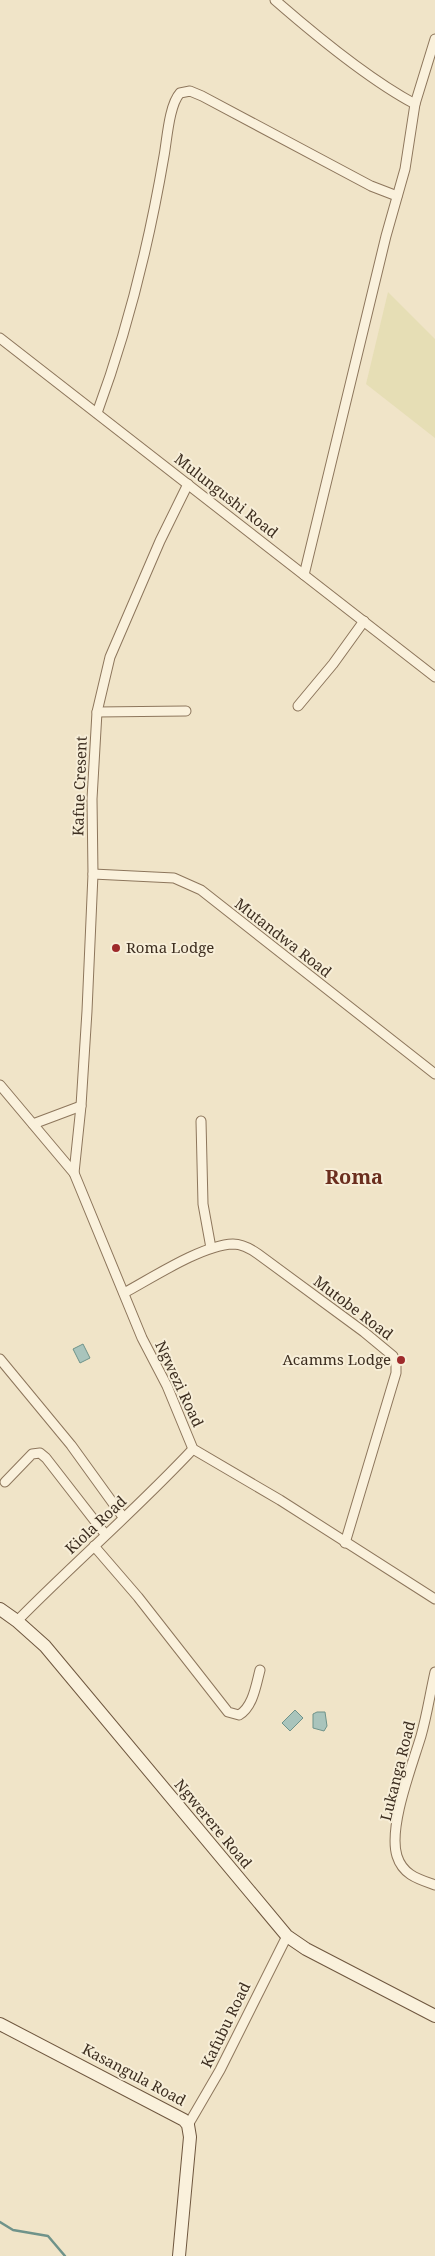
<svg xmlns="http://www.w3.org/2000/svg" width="435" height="2256" font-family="'Noto Serif',serif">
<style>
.farmland{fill:#e6deb5}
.water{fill:#a9c4bc;stroke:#6f938a}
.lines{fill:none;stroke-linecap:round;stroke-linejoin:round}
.stream{stroke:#6f938a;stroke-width:2.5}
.street-casing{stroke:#8d765c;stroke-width:11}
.secondary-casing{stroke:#6f573f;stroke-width:14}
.street{stroke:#faf1dc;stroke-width:9}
.secondary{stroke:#faf1dc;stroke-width:12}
.poi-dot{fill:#9e2a2b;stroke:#f7eed8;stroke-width:2}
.labels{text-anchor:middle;stroke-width:4;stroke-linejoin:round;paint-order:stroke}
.street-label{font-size:15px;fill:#3d2e20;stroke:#f7eed8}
.poi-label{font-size:15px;fill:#3d2e20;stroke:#f7eed8;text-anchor:start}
.district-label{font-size:20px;font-weight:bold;fill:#6b2e1e;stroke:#f7eed8}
</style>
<rect width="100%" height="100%" fill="#f0e4c8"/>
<!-- farmland -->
<polygon class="farmland" points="388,292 435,339 435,438 366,384"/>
<!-- water -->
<g class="water">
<polygon points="83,1344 90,1358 80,1363 73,1349"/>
<polygon points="295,1710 303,1718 290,1731 282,1723"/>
<polygon points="317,1712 325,1712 327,1726 324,1731 313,1728 313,1714"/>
</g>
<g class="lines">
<!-- stream -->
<polyline class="stream" points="0,2222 13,2230 48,2236 65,2256"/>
<defs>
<g id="street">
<path d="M275 0C314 34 370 80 415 104"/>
<polyline points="0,338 435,677"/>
<path d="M97 413C128 329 149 244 164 156 167 140 169 105 180 93L190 91 202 96 371 186 397 196"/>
<polyline points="304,575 386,236 405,169 415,104 435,39"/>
<polyline points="298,706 333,664 364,621"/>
<polyline points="97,712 186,711"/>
<polyline points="93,874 174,878 201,890 435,1074"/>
<polyline points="0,1085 74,1173 142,1338 167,1386 193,1449 280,1500 435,1599"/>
<polyline points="201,1121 203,1204 211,1248"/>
<polyline points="33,1124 81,1106"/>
<polyline points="74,1173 81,1106 87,1011 93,874 92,799 97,712 110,657 160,541 188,484"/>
<path d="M124 1293C152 1278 202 1245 233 1244 242 1244 251 1249 258 1254L364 1332 393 1356 396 1363V1373L345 1543"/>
<polyline points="0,1359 71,1445 123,1517"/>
<polyline points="5,1482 32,1454 40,1453 46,1458 105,1534"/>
<path d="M94 1546 138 1597 228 1712 239 1715C253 1707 256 1685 260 1670"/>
<path d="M17 1621C75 1562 137 1509 193 1449"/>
<path d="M435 1672C430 1694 427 1715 421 1736 412 1766 388 1827 397 1856 403 1875 418 1879 435 1885"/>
<polyline points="188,2125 220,2070 287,1936"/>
</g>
<g id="secondary">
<polyline points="0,1609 17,1621 45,1646 287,1936 306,1949 435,2016"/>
<polyline points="0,2024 184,2120 188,2125 190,2137 179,2256"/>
</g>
</defs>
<!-- street casing -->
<use href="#street" class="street-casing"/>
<!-- secondary casing -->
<use href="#secondary" class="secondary-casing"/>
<!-- street -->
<use href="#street" class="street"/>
<!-- secondary -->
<use href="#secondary" class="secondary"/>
</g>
<!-- markers -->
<g class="poi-dot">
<circle cx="116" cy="948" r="5"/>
<circle cx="401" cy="1360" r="5"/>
</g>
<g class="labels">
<!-- street labels -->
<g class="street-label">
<text transform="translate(226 496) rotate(38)" y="5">Mulungushi Road</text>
<text transform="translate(80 786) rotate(-88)" y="5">Kafue Cresent</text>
<text transform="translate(283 938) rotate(38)" y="5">Mutandwa Road</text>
<text transform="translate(353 1308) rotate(37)" y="5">Mutobe Road</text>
<text transform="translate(179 1384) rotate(65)" y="5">Ngwezi Road</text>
<text transform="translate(96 1525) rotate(-43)" y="5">Kiola Road</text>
<text transform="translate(398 1771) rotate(-76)" y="5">Lukanga Road</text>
<text transform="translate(213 1824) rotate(50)" y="5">Ngwerere Road</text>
<text transform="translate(226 2025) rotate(-64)" y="5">Kafubu Road</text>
<text transform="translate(134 2075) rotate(28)" y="5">Kasangula Road</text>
</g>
<!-- poi labels -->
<g class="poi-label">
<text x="126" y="953">Roma Lodge</text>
<text x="391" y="1365" text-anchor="end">Acamms Lodge</text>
</g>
<!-- district labels -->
<g class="district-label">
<text x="354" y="1184">Roma</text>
</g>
</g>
</svg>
